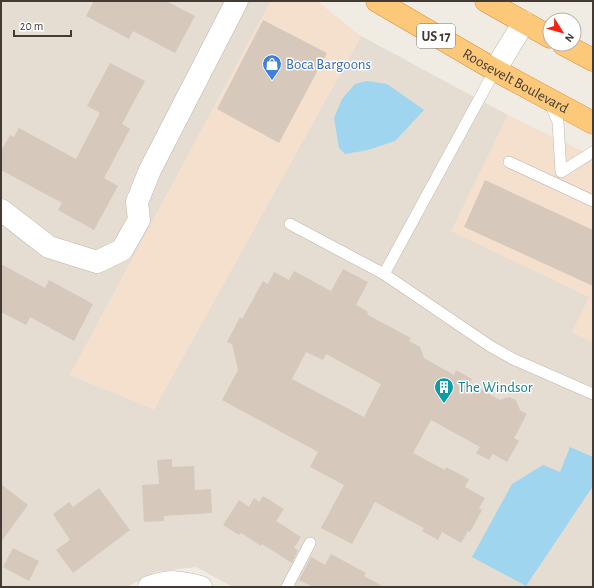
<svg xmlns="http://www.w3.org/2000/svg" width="594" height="588" font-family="'Alegreya Sans',sans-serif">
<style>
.residential{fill:#e5ddd1}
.commercial{fill:#f4e0cd}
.water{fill:#9fd5ee}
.building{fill:#d6c9bc;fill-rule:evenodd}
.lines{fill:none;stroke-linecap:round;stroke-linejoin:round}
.service-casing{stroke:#bfb5a9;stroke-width:12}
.minor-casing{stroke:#bfb5a9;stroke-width:23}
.trunk-casing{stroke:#da8f34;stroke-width:23}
.service{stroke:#fff;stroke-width:11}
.minor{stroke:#fff;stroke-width:22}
.trunk{stroke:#fcc87a;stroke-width:22}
.labels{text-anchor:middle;stroke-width:3;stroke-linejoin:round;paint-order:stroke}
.shield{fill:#fff;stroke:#7b7670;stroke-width:1}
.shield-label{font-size:14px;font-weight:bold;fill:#433b33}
.shop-label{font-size:15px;fill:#366cbe;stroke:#fff;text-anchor:start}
.street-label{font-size:15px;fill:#433b33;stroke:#fff}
.culture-label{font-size:15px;fill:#0d838f;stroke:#fff;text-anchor:start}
</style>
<rect width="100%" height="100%" fill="#f1ece3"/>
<!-- residential -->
<polygon class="residential" points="1,1 271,1 70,375 154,409 361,36 508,115 452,231 590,297 572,332 593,342 593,587 233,587 196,567 155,572 127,587 1,587"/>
<!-- commercial -->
<g class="commercial">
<polygon points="271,1 317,1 361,36 154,409 70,375"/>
<polygon points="508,115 593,156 593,342 572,332 589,297 451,231"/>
</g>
<!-- water -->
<g class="water">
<polygon points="367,81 387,84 424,110 395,141 368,150 345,154 339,148 334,118 342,99 355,84"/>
<polygon points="570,447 593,457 593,486 526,586 472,557 512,484 543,465 560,472"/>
</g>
<!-- building -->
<g class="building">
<polygon points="94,1 166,1 195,16 175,53 133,31 129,39 86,16"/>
<polygon points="263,20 327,53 279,143 217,109"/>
<polygon points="110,63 145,81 122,124 130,129 104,178 118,186 94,230 58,210 62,203 1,170 1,151 10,135 14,137 19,128 76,159 100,113 87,106"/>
<polygon points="485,180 593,230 593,286 464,227"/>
<polygon points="1,264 45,288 49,280 93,304 74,341 30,317 26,325 1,312"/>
<path d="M343 269 368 282 356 305 367 311 368 315 411 338 409 341 420 347 424 358 454 375 456 370 472 379 470 383 500 400 509 397 516 400 520 410 527 414 514 438 519 441 507 462 493 454 489 460 476 453 480 447 431 420 413 453 445 470 446 467 469 479 465 487 485 498 479 508 482 510 470 532 468 531 461 543 442 532 438 540 422 531 424 528 375 502 352 544 321 528 344 485 310 467 318 452 222 400 238 370 232 344 227 342 240 317 242 319 263 281 268 284 274 272 289 280 294 271 331 291ZM306 352 323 360 326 354 381 384 364 417 292 379Z"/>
<polygon points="172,459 172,467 194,466 195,490 211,489 212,513 164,516 164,521 144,522 142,485 159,484 157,460"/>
<polygon points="1,484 28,505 1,542"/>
<polygon points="99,488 130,530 73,573 56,550 70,540 53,514 69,502 73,507"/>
<polygon points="263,496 284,509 276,521 301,537 294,548 298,550 292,563 262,544 261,546 241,533 239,535 223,525 239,500 249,507 254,498 259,502"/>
<polygon points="13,548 39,561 29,581 3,567"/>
<polygon points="331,554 366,573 364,576 384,587 313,587 299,580 311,557 325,565"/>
</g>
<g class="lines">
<defs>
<g id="service">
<polyline points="495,70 384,274 490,346 513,359 593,394"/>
<polyline points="549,101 558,122 561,172 593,152"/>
<polyline points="509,162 593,201"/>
<polyline points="290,224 384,274"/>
<polyline points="287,587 310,543"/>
</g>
<g id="minor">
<polyline points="495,70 524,22"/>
<polyline points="1,210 49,247 97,262 122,250 139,220 137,202 150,170 237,1"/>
<path d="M149 587C171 580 179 581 201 587"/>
</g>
<g id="trunk">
<path id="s1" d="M377 1 495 70 593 123"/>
<polyline points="486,1 550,37"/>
<polyline points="563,44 593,60"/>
</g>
</defs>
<!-- service casing -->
<use href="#service" class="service-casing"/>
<!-- minor casing -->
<use href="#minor" class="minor-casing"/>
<!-- trunk casing -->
<use href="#trunk" class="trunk-casing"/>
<!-- service -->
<use href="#service" class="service"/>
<!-- minor -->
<use href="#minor" class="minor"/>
<!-- trunk -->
<use href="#trunk" class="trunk"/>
</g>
<!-- icons -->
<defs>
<symbol id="shop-pin" viewBox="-11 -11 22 30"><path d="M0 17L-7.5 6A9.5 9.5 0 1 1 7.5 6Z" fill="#3f7fe0" stroke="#fff"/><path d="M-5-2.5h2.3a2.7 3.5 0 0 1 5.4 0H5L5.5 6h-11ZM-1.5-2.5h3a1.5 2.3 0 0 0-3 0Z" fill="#fff"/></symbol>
<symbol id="building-pin" viewBox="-11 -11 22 30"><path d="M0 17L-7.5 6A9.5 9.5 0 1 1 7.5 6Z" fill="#0f9aa8" stroke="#fff"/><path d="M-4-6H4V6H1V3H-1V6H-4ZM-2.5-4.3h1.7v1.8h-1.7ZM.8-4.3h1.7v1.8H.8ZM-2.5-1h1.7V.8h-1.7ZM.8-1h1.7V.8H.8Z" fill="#fff"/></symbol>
</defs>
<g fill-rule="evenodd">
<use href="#shop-pin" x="261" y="53" width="22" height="30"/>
<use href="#building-pin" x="433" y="376" width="22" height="30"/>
</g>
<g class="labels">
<!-- shield labels -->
<rect class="shield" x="417" y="24" width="38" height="24" rx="3"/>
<g class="shield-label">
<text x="436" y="41">US 17</text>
</g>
<!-- shop labels -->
<g class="shop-label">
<text x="286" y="69">Boca Bargoons</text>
</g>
<!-- street labels -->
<g class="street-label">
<text dy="5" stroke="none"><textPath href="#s1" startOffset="160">Roosevelt Boulevard</textPath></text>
</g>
<!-- culture labels -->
<g class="culture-label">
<text x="458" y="392">The Windsor</text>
</g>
</g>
<!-- border -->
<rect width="594" height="588" fill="none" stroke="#433b33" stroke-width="4"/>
<!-- north arrow -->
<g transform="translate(562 32) rotate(127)"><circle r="19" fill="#ffffff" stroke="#b4b1ad"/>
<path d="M0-3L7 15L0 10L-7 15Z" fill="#f72314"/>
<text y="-6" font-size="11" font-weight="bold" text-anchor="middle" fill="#433b33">N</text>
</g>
<!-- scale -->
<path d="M14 30v6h57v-6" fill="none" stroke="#433b33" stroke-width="2"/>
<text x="20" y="30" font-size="12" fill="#433b33" stroke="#ffffff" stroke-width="3" paint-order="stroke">20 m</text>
</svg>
